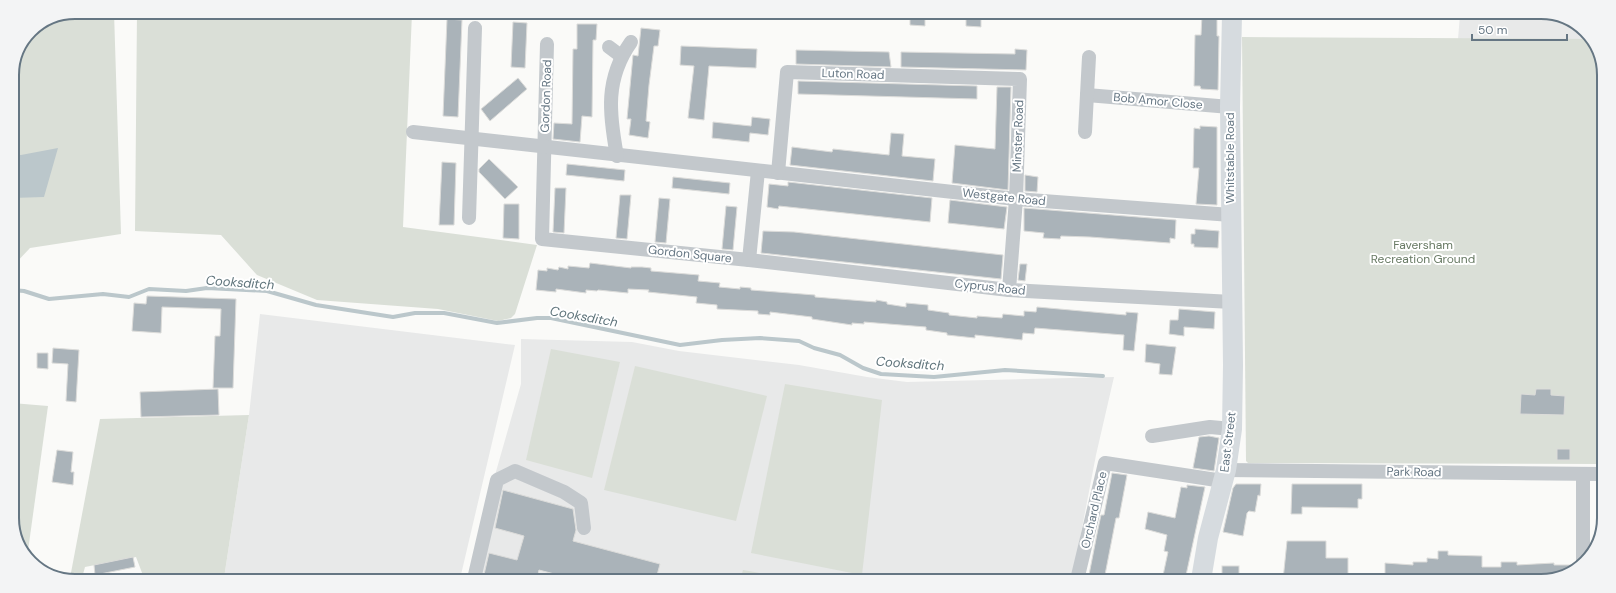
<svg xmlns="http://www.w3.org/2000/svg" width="1616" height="593" font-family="'DM Sans',sans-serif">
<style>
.built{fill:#e8e9e9}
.green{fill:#dadfd7}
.water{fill:#bbc7cb}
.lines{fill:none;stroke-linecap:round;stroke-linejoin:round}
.stream{stroke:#bbc7cb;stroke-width:4}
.building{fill:#aab3b9;stroke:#dcdcda}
.street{stroke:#c3c8cc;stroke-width:14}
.secondary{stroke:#d6dbdf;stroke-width:20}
.labels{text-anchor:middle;stroke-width:4;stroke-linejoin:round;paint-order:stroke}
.street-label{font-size:12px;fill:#657683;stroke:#fff}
.park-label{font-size:12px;fill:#687a64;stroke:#fff}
.water-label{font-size:13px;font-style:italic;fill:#60757c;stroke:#fff}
.rim{fill:none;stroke:#657683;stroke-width:2}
</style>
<rect width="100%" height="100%" fill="#fafaf8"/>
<!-- built -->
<g class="built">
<polygon points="1460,15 1562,15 1592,39 1458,39"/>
<polygon points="260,314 515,345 460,579 224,578 249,415"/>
<polygon points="521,339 632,342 679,351 799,365 867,377 907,382 1114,377 1096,455 1072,580 468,579 479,531 521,384"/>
</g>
<!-- green -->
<g class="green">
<polygon points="75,12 114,12 121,234 30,248 12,267 12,71 30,30"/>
<polygon points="137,12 412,13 403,227 537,245 515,314 511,318 498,321 438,309 317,300 257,275 221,235 135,231"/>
<polygon points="1242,37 1592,39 1604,70 1601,464 1248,463 1246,461"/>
<polygon points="551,349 620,362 592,478 526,460"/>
<polygon points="635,366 767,396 736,521 604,490"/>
<polygon points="785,384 882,400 862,575 751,553"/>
<polygon points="12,403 48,406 27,558 25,557 12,523"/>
<polygon points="249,415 224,578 144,578 136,557 85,567 82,578 70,578 100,419"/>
<polygon points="743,570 794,579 751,579 741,577"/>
</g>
<!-- water -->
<polygon class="water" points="58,148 44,197 12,198 12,154 21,155"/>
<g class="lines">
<!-- stream -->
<polyline class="stream" points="12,290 24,291 49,299 103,294 129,297 149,289 186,291 207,288 267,291 316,305 393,317 415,313 444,313 497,323 537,318 551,318 680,345 722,340 760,338 799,341 814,348 840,355 863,368 881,374 934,377 1005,370 1103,376"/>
</g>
<!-- building -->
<g class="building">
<polygon points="910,14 925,14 925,26 910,25"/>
<polygon points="966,14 981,14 981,27 966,26"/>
<polygon points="1202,15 1216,15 1217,19 1217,36 1219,36 1218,90 1201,89 1200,86 1194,86 1195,35 1201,35"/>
<polygon points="447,19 462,20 458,117 443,116"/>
<polygon points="513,22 527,23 525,68 511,67"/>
<polygon points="577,24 597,24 596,40 593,40 592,117 582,116 580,142 553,139 554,123 572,124 573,49 577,49"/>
<polygon points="641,28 660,30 658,46 654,46 649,85 646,121 650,122 648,138 629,135 631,119 627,119 633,55 638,56"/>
<polygon points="681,46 757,49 756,68 709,66 704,120 688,118 694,66 680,65"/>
<polygon points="1015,49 1027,50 1026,70 901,67 901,52 1015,54"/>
<polygon points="796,50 889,52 891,67 796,64"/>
<polygon points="518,78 527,89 490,121 481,109"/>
<polygon points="798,81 977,86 977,99 798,94"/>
<polygon points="997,87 1011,87 1008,190 952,183 955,145 995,149"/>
<polygon points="752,117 770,119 768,135 750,133 749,142 712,138 713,122 751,126"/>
<polygon points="1200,126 1217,127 1217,205 1196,204 1199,168 1193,168 1194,128 1200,129"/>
<polygon points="891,133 904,134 902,156 935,159 933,181 790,165 792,147 832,152 833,149 889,155"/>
<polygon points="489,159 518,187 505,199 479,172 479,169"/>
<polygon points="442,162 456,163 454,225 439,225"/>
<polygon points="567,164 625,170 624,181 566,175"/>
<polygon points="1025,175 1038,177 1037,192 1025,191"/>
<polygon points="673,177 730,183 729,194 672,188"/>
<polygon points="788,182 932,198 930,222 779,206 778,209 767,207 769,184 788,186"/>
<polygon points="555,188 566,188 564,233 553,232"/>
<polygon points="620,195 631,195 627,239 616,238"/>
<polygon points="659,198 670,199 666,243 655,242"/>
<polygon points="950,200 1007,207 1004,229 948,223"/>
<polygon points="504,204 519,204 519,239 503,238"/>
<polygon points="726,206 737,207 733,250 722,249"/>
<polygon points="1024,208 1176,220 1175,239 1170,238 1170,243 1090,237 1061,236 1060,239 1043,238 1044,233 1024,231"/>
<polygon points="1195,229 1219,231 1218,248 1194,247 1194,244 1191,244 1191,234 1195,234"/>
<polygon points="763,231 794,232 1003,255 1001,279 761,253"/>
<polygon points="590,263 631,268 631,267 642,267 651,268 651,271 699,275 698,281 720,283 719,287 740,289 740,287 751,288 751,290 815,295 815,297 876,302 876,300 887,302 887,304 906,307 906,303 928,305 928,310 949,313 949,315 977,318 977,316 1002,318 1003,314 1024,316 1024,311 1036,312 1037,307 1126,315 1126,312 1138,313 1134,351 1123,350 1124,335 1035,328 1034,334 1023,333 1022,340 975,335 975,338 947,335 947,333 926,330 926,327 864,322 864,324 852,323 852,325 812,319 812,317 770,312 770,315 758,314 758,311 717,309 717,305 696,303 697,297 648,292 649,290 628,289 628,293 598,290 597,291 586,290 586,293 556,289 556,292 536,290 538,270 547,271 547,268 558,270 559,267 568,269 568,266 589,268"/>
<polygon points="1020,264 1027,264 1025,281 1018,280"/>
<polygon points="147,296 236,299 233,388 213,388 215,336 220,336 221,309 162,307 161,333 132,331 134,303 146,304"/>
<polygon points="1179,309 1215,312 1214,329 1184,327 1184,336 1169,334 1170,320 1178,320"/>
<polygon points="1146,344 1176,347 1172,375 1159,374 1160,364 1145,362"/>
<polygon points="53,348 79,350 76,402 66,401 68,364 52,363"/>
<polygon points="37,353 48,353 48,369 37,368"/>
<polygon points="218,389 219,415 141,417 140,392"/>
<polygon points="1536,389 1551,389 1551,395 1565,396 1564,415 1520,414 1521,394 1535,395"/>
<polygon points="1209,436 1219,438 1214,471 1193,468 1199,437"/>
<rect x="1557" y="449" width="13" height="11"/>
<polygon points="57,450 73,452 71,472 74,472 73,485 52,482"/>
<polygon points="1112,473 1127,475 1119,518 1116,518 1104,580 1088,580 1098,529 1101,515 1104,515"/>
<polygon points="1236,484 1261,484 1260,496 1258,495 1255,512 1249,511 1247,513 1243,536 1223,532 1233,488"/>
<polygon points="1292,484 1362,484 1362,499 1358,499 1358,508 1302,507 1302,514 1291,514"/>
<polygon points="1187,485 1205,487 1185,580 1162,580 1168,552 1164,551 1167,535 1145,529 1148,512 1175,518 1181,487 1187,488"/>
<polygon points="503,490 573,509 576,530 573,541 660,564 656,579 574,579 539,570 537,579 483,579 489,553 517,560 524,536 495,528"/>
<polygon points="1287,541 1326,541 1326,558 1348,558 1348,581 1283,580"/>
<polygon points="1438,551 1448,551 1448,555 1482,556 1482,567 1501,567 1501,562 1517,562 1517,565 1554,563 1554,565 1575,565 1578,568 1542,581 1385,581 1385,563 1413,565 1413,562 1427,562 1427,558 1438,559"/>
<polygon points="133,557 135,567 95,575 94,565"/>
<rect x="1222" y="566" width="17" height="14"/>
</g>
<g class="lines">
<!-- street -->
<g class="street">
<polyline points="547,44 542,239 749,260 1009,290 1232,302"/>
<polyline points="609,47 621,56"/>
<polyline points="1087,95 1230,107"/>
<polyline points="413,132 1016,199 1231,215"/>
<polyline points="1085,132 1089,57"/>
<path d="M617 156C609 113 605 79 631 42"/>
<polyline points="778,173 787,72 1020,79 1016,199 1009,290"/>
<polyline points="469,218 475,28"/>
<polyline points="749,260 758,171"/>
<polyline points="1152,436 1210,427 1232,429"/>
<polyline points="1226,470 1601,474"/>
<polyline points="1583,562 1583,474"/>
<polyline points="474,579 497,480 515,471 564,492 581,503 584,528"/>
<polyline points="1077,580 1105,463 1223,481"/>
</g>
<!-- secondary -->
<polyline class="secondary" points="1201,580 1208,538 1226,470 1232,429 1233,365 1230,107 1232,15"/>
</g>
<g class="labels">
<!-- street labels -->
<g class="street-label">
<text transform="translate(853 74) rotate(2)" y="4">Luton Road</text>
<text transform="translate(546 96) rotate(-88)" y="4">Gordon Road</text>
<text transform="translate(1158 101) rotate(5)" y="4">Bob Amor Close</text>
<text transform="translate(1018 136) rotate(-88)" y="4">Minster Road</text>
<text transform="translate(1230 158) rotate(-90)" y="4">Whitstable Road</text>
<text transform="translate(1004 197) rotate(6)" y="4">Westgate Road</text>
<text transform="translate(690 254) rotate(6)" y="4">Gordon Square</text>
<text transform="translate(990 287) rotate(6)" y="4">Cyprus Road</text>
<text transform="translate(1228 442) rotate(-83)" y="4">East Street</text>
<text transform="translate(1414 472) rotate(1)" y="4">Park Road</text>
<text transform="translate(1094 510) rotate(-77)" y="4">Orchard Place</text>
</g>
<!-- park labels -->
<g class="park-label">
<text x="1423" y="249">Faversham<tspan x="1423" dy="14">Recreation Ground</tspan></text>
</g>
<!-- water labels -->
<g class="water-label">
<text transform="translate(240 282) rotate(4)" y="5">Cooksditch</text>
<text transform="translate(584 316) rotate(10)" y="5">Cooksditch</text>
<text transform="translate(910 363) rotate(4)" y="5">Cooksditch</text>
</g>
</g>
<!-- crop -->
<path d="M0 0H1616V593H0ZM75 19H1541A56 56 0 0 1 1597 75V518A56 56 0 0 1 1541 574H75A56 56 0 0 1 19 518V75A56 56 0 0 1 75 19Z" fill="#f3f4f5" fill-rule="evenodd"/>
<path class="rim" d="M75 19H1541A56 56 0 0 1 1597 75V518A56 56 0 0 1 1541 574H75A56 56 0 0 1 19 518V75A56 56 0 0 1 75 19Z"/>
<!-- scale -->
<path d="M1472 34v6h95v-6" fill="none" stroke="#657683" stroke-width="2"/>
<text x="1478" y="34" font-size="12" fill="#657683" stroke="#ffffff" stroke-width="3" paint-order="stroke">50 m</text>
</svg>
